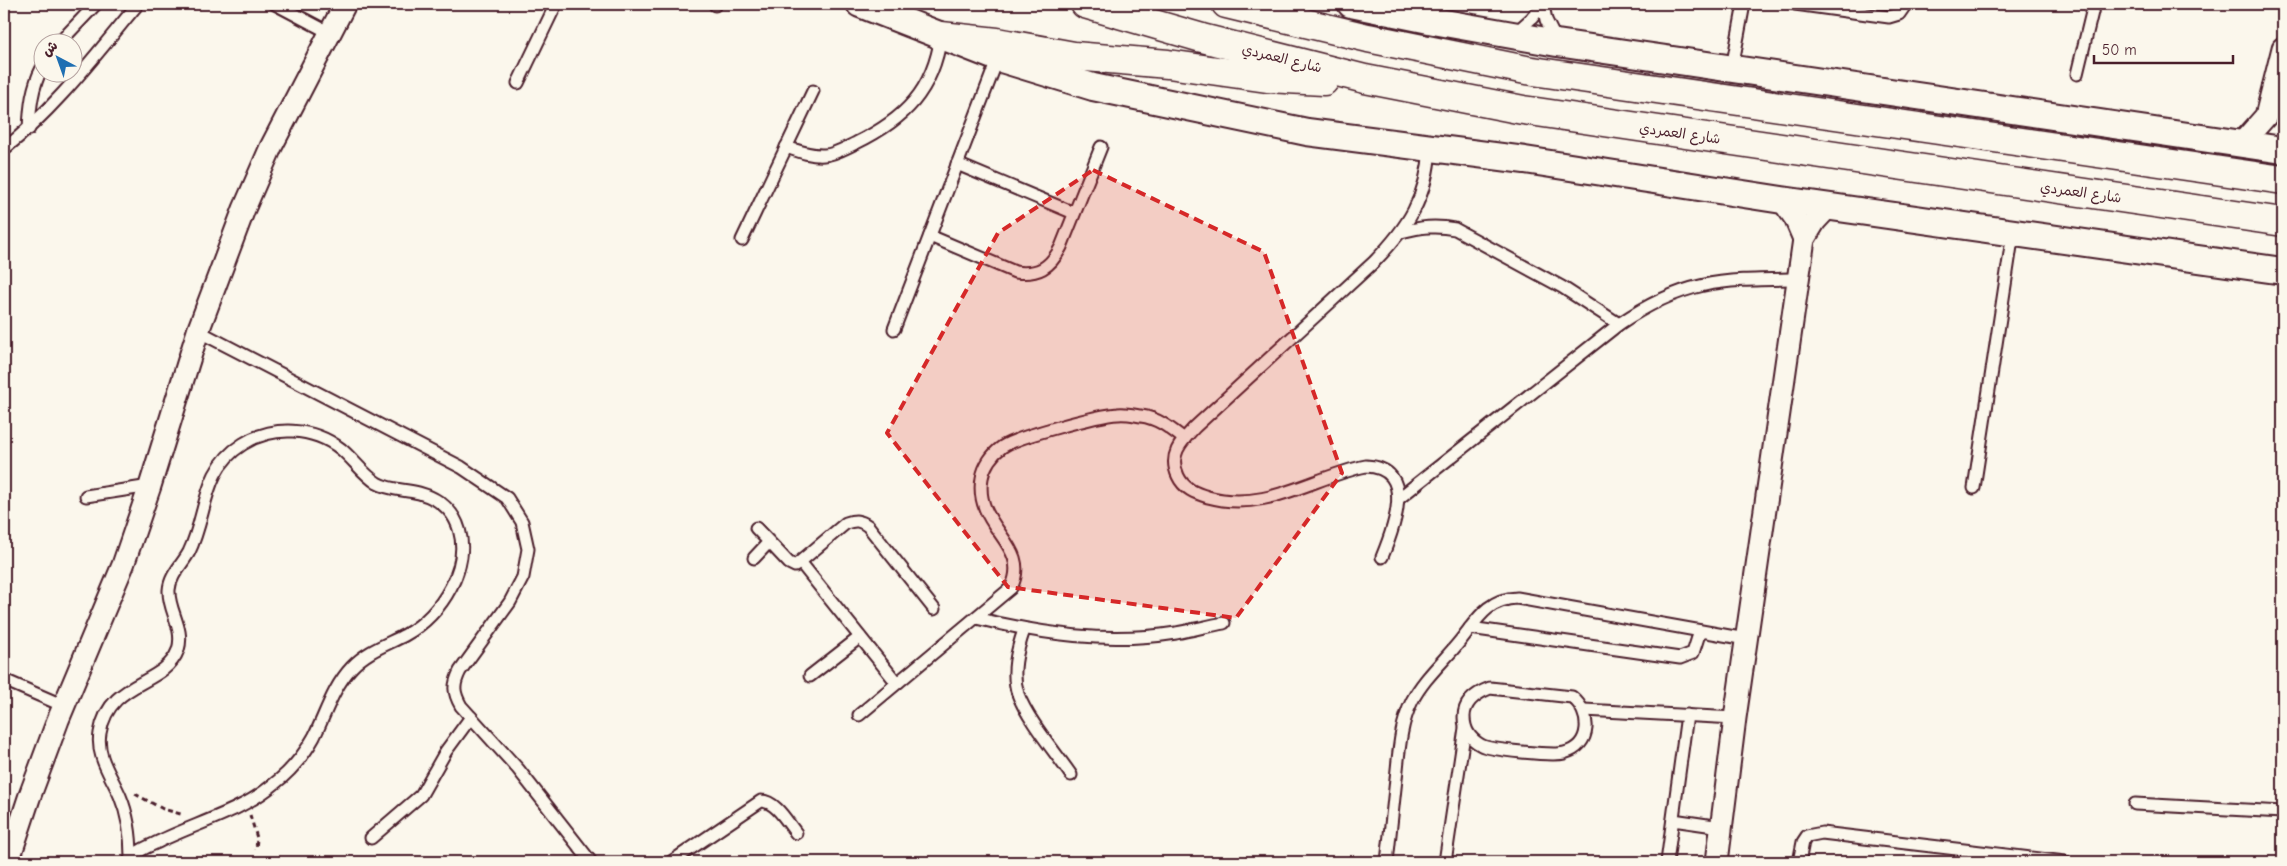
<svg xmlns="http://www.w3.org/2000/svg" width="2287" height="866" font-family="'Comic Neue','Playpen Sans Arabic',sans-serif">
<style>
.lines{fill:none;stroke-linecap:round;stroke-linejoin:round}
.service-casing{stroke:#4a1f2b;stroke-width:15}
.minor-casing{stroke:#4a1f2b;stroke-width:25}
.tertiary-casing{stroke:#4a1f2b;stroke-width:30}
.primary-casing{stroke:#4a1f2b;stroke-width:31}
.path{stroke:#4a1f2b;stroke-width:3;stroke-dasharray:5 4;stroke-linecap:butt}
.service{stroke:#fbf7ec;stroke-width:11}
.minor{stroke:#fbf7ec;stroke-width:21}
.tertiary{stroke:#fbf7ec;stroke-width:26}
.primary{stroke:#fbf7ec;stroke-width:28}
.marked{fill:#d62828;fill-opacity:0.2;stroke:#d62828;stroke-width:4;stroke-dasharray:10 6;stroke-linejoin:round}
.labels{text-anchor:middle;stroke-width:4;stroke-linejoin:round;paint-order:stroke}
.street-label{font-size:14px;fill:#4a1f2b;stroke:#fbf7ec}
</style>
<rect width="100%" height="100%" fill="#fbf7ec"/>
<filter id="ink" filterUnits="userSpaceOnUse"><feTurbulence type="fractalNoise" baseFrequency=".02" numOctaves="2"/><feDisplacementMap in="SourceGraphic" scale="10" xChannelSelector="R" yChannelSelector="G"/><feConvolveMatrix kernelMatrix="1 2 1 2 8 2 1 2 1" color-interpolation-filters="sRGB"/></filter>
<g filter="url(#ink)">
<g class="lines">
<defs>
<g id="service">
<polyline points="275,4 330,33"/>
<polyline points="1795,4 1889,17 1899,14 1906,4"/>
<polyline points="715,5 715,4"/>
<polyline points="1543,5 1546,20 1556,40"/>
<polyline points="1515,33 1532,18 1543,4"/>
<polyline points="60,42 96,4"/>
<polyline points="1732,68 1744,4"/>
<polyline points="2077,74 2094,4"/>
<polyline points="518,83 556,4"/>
<path d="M29 129C30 107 32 87 42 68"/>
<path d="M786 147C798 151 811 156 824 155 834 155 847 147 856 143 905 119 933 91 941 36"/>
<path d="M4 149C56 108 96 54 138 4"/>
<polyline points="957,164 1074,213"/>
<path d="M1401 232C1421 227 1435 225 1455 229L1562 287 1619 324"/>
<path d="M930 236 1015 272C1038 275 1050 268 1061 247L1101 147"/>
<polyline points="742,240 813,91"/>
<polyline points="894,329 998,58"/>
<path d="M198 331 461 467 507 498 522 522 528 549 523 577 510 602 460 671C453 685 453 692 461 706L518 769 591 862"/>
<polyline points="1974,488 2013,233"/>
<polyline points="86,496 150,486"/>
<path d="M1398 499 1619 324C1685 279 1721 280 1798 279"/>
<path d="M756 528 789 563 795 566 846 523C855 520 860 520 868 526L934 609"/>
<path d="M1382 557C1394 528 1417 468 1366 466 1312 477 1266 513 1208 497 1195 493 1184 489 1178 476 1168 455 1181 442 1195 427L1374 262C1408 227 1427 198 1430 148"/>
<polyline points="754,558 769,542"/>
<polyline points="801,563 897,683"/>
<path d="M976 618C1041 634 1108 644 1176 633 1192 630 1208 626 1224 623"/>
<polyline points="1470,628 1680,658 1693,653 1700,631"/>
<path d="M1024 630C1017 650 1011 673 1018 694 1027 719 1056 753 1071 775"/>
<polyline points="810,676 860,637"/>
<polyline points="4,680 64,706"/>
<path d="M1490 688 1572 697C1592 713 1592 746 1564 753 1554 756 1489 750 1481 745 1470 739 1464 730 1464 717 1464 702 1477 693 1490 688Z"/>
<polyline points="1584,710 1735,718"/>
<path d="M859 715 1011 588C1033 544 973 528 982 478 984 466 992 454 1002 447 1016 437 1099 415 1118 414 1125 413 1134 415 1141 416 1158 418 1171 429 1184 439"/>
<polyline points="2135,804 2283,812"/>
<polyline points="1673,820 1721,827"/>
<polyline points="371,838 421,795 446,751 471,717"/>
<path d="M128 862C134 852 147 847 158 842 196 823 241 812 274 784 290 772 304 755 314 737 326 713 333 687 352 667 367 651 386 645 405 635 425 624 440 608 451 587 471 549 464 505 419 493 405 489 391 491 377 483 363 474 354 460 341 449 313 427 273 425 243 444 201 470 208 514 189 552 182 565 170 575 169 590 168 611 185 628 178 650 164 687 109 679 100 733 96 757 111 775 120 796 128 815 131 836 131 857"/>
<path d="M671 862 761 801C776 801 787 822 796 833"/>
<path d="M1387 862C1390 834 1393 807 1396 779 1399 752 1400 725 1412 701 1424 678 1444 661 1460 641 1477 620 1487 599 1517 598L1746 639"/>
<polyline points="1445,862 1465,728"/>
<polyline points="1667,862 1687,715"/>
<polyline points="1799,862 1803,842 1807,836 1822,833 2065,862"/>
</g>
<g id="minor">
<polyline points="2242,143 2266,116 2283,48"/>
<polyline points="1782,200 1795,218 1804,239"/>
<polyline points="8,862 29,798 58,720 123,565 150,486 198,331 244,209 271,147 345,4"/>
<polyline points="1717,862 1735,718 1804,239 1815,221 1829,206"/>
</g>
<g id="tertiary">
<polyline points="860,4 998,58 1093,87 1307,132 1525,160 1782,200 2283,271"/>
<polyline points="1351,4 1439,22 1557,43 2283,150"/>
</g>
<g id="primary">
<polyline points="1085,4 1202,38 1365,79 1523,110 2283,222"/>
<polyline points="1226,4 1368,38 1526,70 2283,180"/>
<polyline points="941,36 997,42 1074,56 1168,64 1267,78 1324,81"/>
</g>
</defs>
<!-- service casing -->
<use href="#service" class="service-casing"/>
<!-- minor casing -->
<use href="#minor" class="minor-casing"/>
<!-- tertiary casing -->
<use href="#tertiary" class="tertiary-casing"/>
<!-- primary casing -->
<use href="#primary" class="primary-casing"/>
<!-- path -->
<g class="path">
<polyline points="135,794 163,809 184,815"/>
<polyline points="250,815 257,838 256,850"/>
</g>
<!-- service -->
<use href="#service" class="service"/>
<!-- minor -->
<use href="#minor" class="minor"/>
<!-- tertiary -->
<use href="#tertiary" class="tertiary"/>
<!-- primary -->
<use href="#primary" class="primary"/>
</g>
</g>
<!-- marked area -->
<path class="marked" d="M1093 170 1264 252 1342 473 1236 618 1008 587 887 433 998 233Z"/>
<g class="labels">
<!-- street labels -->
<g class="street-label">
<text transform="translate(1282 58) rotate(14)" y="5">شارع العمردي</text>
<text transform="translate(1680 133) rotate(8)" y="5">شارع العمردي</text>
<text transform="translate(2081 192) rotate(8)" y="5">شارع العمردي</text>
</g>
</g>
<!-- margin -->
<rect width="2287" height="866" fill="none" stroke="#fbf7ec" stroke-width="20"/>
<rect x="10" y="10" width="2267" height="846" fill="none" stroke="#4a1f2b" stroke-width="2" filter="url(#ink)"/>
<!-- north arrow -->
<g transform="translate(58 58) rotate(319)"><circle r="24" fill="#fbf7ec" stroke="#b4a19f"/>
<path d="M0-4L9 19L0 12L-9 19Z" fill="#1f6fb2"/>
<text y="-8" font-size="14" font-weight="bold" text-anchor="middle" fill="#4a1f2b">ش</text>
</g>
<!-- scale -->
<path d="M2094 55v8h139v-8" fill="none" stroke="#4a1f2b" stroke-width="2.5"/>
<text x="2102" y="55" font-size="15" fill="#4a1f2b" stroke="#fbf7ec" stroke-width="4" paint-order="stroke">50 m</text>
</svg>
